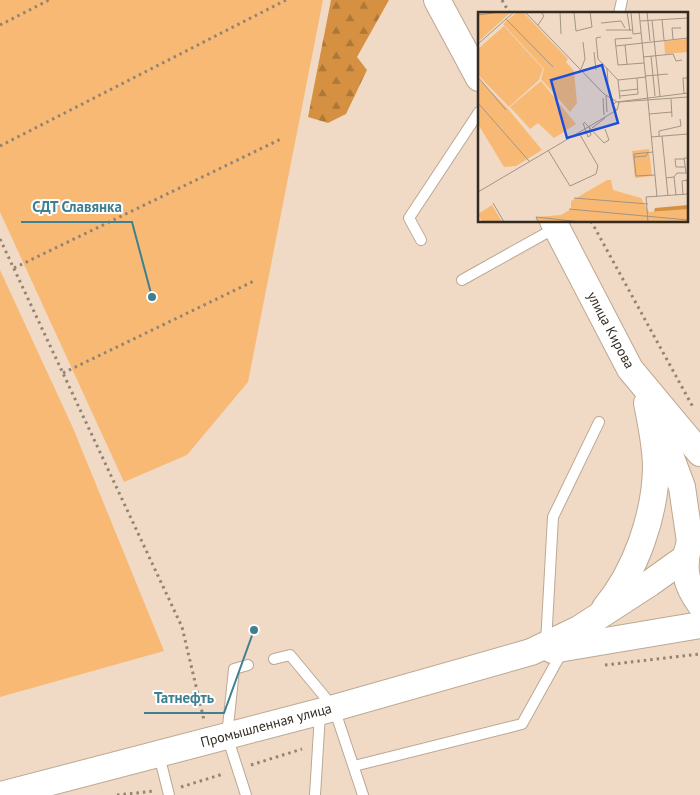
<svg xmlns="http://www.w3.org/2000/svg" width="700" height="795" font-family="'PT Sans',sans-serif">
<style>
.forest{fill:url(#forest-firs)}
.garden{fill:#f8b975}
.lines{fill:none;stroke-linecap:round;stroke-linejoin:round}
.lane-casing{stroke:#bca893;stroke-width:12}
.secondary-casing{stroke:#bca893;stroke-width:28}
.path{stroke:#938374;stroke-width:3;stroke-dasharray:2.5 4;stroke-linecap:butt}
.lane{stroke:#fff;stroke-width:10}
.secondary{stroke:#fff;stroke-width:26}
.labels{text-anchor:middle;stroke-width:4;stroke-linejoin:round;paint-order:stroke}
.street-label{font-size:14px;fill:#332b22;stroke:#fff}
.inset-road{fill:none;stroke:#a49484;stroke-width:1}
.view{fill:#1d4ed8;fill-opacity:0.15;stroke:#1d4ed8;stroke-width:2.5}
.inset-edge{fill:none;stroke:#332b22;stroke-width:2.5}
.leader{fill:none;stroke:#3e8091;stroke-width:2}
.callout-dot{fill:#3e8091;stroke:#fff;stroke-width:2}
.callout-label{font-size:15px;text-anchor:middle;font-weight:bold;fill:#3e8091;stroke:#fff;stroke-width:4;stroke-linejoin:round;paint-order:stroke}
</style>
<defs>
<pattern id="forest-firs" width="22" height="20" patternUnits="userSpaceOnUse" patternTransform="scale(1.25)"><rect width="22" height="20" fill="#d59141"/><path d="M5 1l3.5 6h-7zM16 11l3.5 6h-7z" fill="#ad7736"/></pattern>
</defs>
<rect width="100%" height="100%" fill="#f0dac5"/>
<!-- forest -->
<polygon class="forest" points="331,0 389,0 357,57 367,70 346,114 328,123 308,117"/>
<!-- garden -->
<g class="garden">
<polygon points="0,0 323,0 248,382 187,455 124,482 0,212"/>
<polygon points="0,270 73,428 164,651 0,697"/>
</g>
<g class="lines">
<defs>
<g id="lane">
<polyline points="619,14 622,0"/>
<polyline points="421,240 409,218 479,112"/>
<polyline points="462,280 557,227"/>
<polyline points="546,643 553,517 599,422"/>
<polyline points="274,659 290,655 334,708 363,795"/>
<polyline points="159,755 169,795"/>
<polyline points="354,766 522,724 562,652"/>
<polyline points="246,795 227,736 234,669 248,665"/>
<polyline points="315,795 320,714"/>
</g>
<g id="secondary">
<polyline points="437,0 479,78"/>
<polyline points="553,221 630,369 700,453"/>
<polyline points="660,428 682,487 690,542"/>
<path d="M689 545C682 568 686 585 700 604"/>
<path d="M605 608C636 571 655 515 656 468 656 446 651 424 647 403"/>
<polyline points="552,650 700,625"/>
<polyline points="1,795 334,708 531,652 579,629 650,583 685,558"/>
</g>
</defs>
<!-- lane casing -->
<use href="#lane" class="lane-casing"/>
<!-- secondary casing -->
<use href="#secondary" class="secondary-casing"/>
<!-- path -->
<g class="path">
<polyline points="502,0 510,14"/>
<polyline points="0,25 49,0"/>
<polyline points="0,146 286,0"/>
<polyline points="591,221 694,409"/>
<polyline points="0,239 182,627 204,720"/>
<polyline points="14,268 283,138"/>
<polyline points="63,373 256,280"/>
<polyline points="605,665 700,654"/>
<polyline points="251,765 302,749"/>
<polyline points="181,787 223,774"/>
<polyline points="117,795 155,791"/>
</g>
<!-- lane -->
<use href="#lane" class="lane"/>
<!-- secondary -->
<use href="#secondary" class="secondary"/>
</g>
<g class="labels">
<!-- street labels -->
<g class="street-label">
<text transform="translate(611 330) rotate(62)" y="5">улица Кирова</text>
<text transform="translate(266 725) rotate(-15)" y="5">Промышленная улица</text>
</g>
</g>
<!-- overview -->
<g transform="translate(478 12)">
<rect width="210" height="210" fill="#f0dac5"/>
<path d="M210 193 209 198 176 200 177 196Z" fill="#d59141"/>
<path d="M26 14 65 57 61 68 31 95 0 63V37Z" fill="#f8b975"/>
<path d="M210 27V40L187 42 186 29Z" fill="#f8b975"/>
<path d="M0 0H33L0 30ZM39 0H45L90 47 88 50 96 59 99 91 92 100 63 67 66 57 25 12ZM0 66 31 98 64 138 38 154 26 155 0 112ZM63 69 98 112 76 126 60 111 52 117 32 95ZM171 137 174 164 157 166 154 139ZM129 168H133L135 178 163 186 171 200 210 197V210H60L58 205 83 203 93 197V189ZM14 193 24 210H4L0 202Z" fill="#f8b975"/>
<path class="inset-road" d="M47 0 126 82 141 91 139 98 134 94 138 90M82 0 83 22M96 0 98 19 114 15 112 0M149 0 152 19M153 0 155 22 163 21M161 0 170 89M169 0 172 29M0 3 22 0M28 7 75 55M184 7 186 28M174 8 182 84M162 9 210 6M123 11 143 9 147 16M60 13 66 4 63 0M128 18H155M123 25 118 26 120 47 140 68M154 26 137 27 140 53 166 51M195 27 194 16H203M0 32 36 0M147 33 149 52M138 34 210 26M116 40 118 58M173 44 177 84M165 45 195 42 198 49 204 48M129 56 130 71M103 57 107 47 105 30M167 64 190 62M0 65 28 98M142 79 160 77M206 82 205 66H210M128 84 129 100M142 84 160 82 159 66M125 86 126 103M142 87 140 68 168 65M193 87 194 105M170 89 179 185M139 90 210 81M141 90 210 85M0 91 51 149M171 102 194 100M106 110 126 131 131 128 127 117M105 111 110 125 113 123 111 114M114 116 127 106M181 124V119L203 114 202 107M184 124 190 184M173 125 210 122M70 138 92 174 118 162 120 154 101 121M175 140 156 142V145L158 164 177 163M156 145 168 144 170 140M206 147H197L198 155H207M208 161 206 146H210M196 165 199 161H210M188 166 196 165 198 183M0 180 139 98M205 183 204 169 209 168 210 175M96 186 170 192M15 191 26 210M91 197 210 208M60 210 58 205 103 210M170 210 168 185 210 182"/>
<path class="view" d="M124 53 140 111 89 126 73 68Z"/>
<rect width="210" height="210" class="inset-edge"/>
</g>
<!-- callouts -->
<path class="leader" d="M152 297L132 222H21M254 630L224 713H144"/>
<g class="callout-dot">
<circle cx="152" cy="297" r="5"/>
<circle cx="254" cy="630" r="5"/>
</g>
<g class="callout-label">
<text x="77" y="212">СДТ Славянка</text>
<text x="184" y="703">Татнефть</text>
</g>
</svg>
